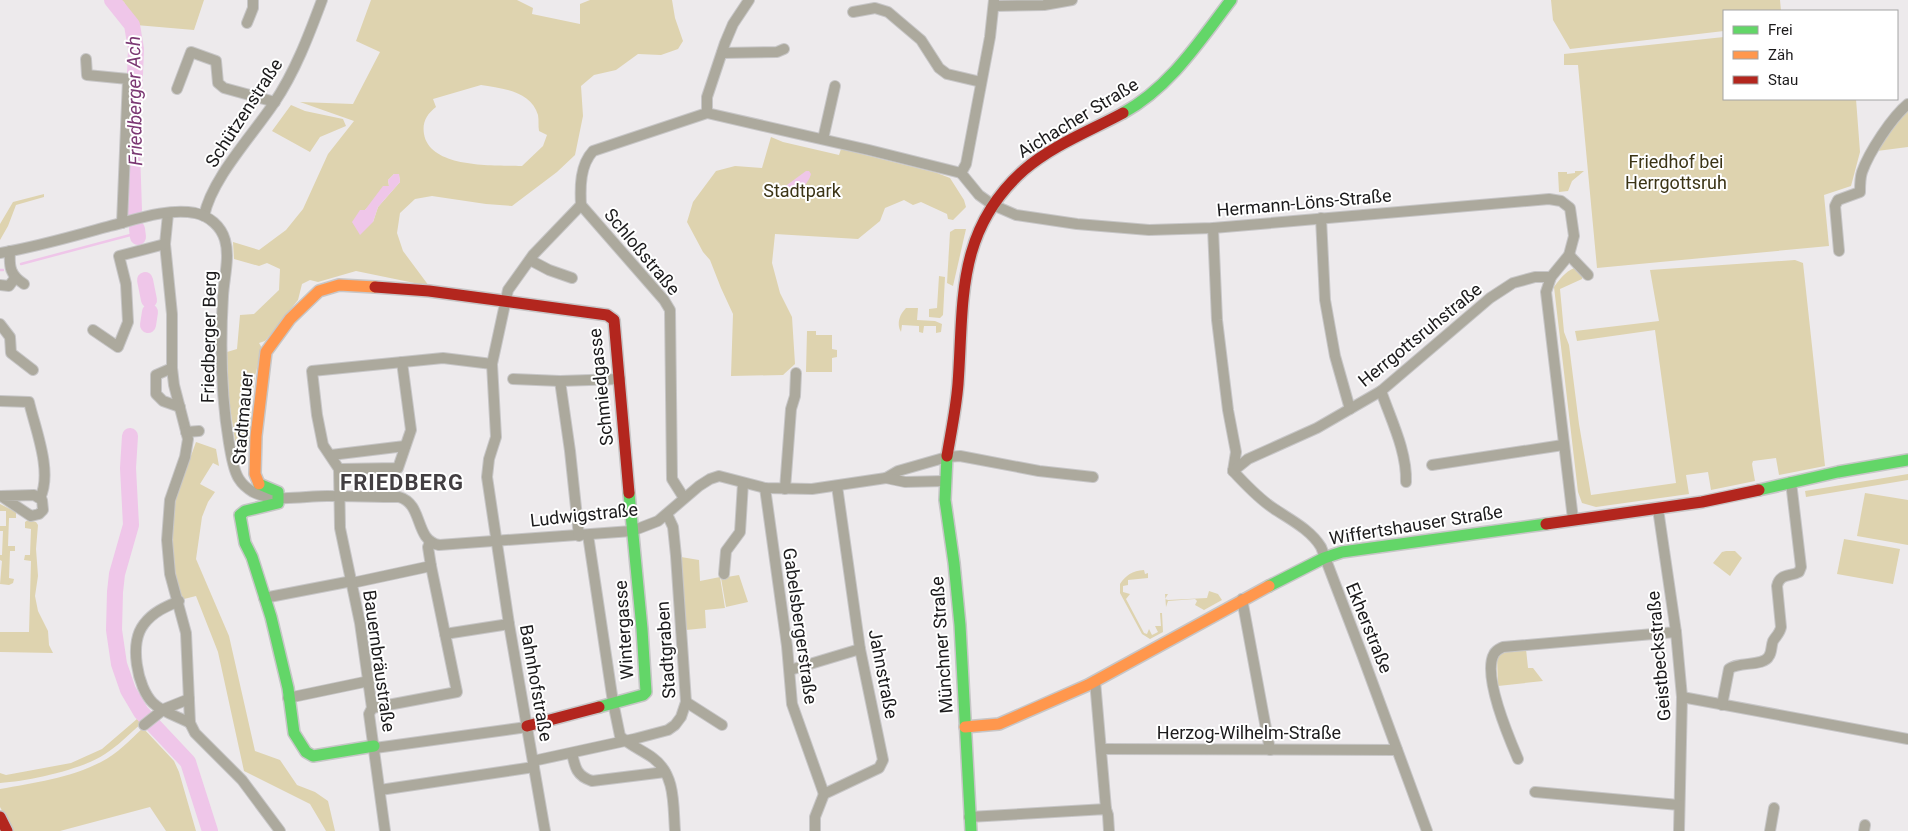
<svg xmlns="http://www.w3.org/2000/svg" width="1908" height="831" font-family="Roboto,sans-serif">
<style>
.green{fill:#ded3af;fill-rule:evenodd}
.water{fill:#efc6e9}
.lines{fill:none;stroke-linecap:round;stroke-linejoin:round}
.stream{stroke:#efc6e9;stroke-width:2.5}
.river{stroke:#efc6e9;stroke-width:16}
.street-casing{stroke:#c7c6c7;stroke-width:12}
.fast-casing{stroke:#c7c6c7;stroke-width:14}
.slow-casing{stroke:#c7c6c7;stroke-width:14}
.jam-casing{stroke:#c7c6c7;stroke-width:14}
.street{stroke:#aca99d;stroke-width:10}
.fast{stroke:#63d668;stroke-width:11}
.slow{stroke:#ff974d;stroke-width:11}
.jam{stroke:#b3261e;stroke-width:11}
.labels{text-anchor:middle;stroke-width:4;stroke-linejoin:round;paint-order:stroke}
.street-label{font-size:18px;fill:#1c1b1c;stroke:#fff}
.park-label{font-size:18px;fill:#3b3415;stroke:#fff}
.water-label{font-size:19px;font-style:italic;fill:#7b3873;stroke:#fff}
.district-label{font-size:22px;font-weight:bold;letter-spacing:1px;fill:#423e41;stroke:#fff}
</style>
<rect width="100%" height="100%" fill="#edeaec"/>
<!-- green -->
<g class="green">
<polygon points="121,0 204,0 194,30 136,25 124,2"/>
<path d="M371 0H517L533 8 532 14 580 24V4L590 0H672L675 18 683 41 678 49 661 55 638 54 616 70 594 75 581 86 583 116 575 155 557 172 512 206 486 204 432 196 415 199 400 213 397 233 403 251 429 286 356 271 318 282 310 280 302 284 298 300 271 334 265 341 259 343 262 348 255 376 252 400 248 401V405L251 411 250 439H244L238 461 229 400 227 352 237 349 240 315 254 314 279 290 280 269 267 263 259 266 234 259 233 242 259 250 286 230 303 209 328 154 354 121 300 102 353 104 380 52 356 41ZM481 85C501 88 531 91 538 115 539 120 538 126 539 131L547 135 543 146 522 166C495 165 430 169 424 134 422 122 427 114 436 107L433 99ZM394 174 399 175 400 182 378 207 373 222 360 210H365L389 186 388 180Z"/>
<polygon points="1551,0 1780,0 1781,11 1724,11 1724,31 1570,49 1553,20"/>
<polygon points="1724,37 1724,99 1856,99 1860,152 1851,186 1824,195 1829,246 1597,268 1578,65 1564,65 1564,54"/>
<polygon points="291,105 305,111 343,119 346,126 320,137 310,152 272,131"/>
<polygon points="1908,109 1908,147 1877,151 1894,125"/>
<polygon points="771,137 783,142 839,155 841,149 937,173 950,178 964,200 966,207 953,220 948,219 947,214 921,202 913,205 904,200 885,208 880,221 858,239 775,234 772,263 780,293 792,317 795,364 783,375 731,376 733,314 721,288 710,260 703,252 687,222 693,202 716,171 735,166 762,168"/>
<polygon points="1575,171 1584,171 1572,181 1568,191 1559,192 1558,172 1567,172 1567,174 1575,173"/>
<polygon points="44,194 44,197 16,205 8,226 0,240 0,224 13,202"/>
<polygon points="955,229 966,229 953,286 947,283 950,232"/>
<path d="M1795 260 1803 263 1825 466 1779 475 1776 458 1753 461 1752 464 1755 481 1711 490 1708 472 1686 475 1689 494 1596 507 1582 503 1578 492 1554 287C1560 279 1565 272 1574 268L1583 274 1582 279 1560 289 1564 332 1569 345 1579 424 1591 495 1676 483 1655 330 1577 341 1575 331 1659 321 1650 270Z"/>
<polygon points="939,276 945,277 943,315 940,318 929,317 929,309 937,308"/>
<path d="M906 308H918L917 320 935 321 942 324 941 332 936 333V326H924L923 333 919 332V326L902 325 901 332C896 323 900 314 906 308Z"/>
<polygon points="807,331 816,331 816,335 832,335 832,349 837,350 837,357 832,358 832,372 806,372"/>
<polygon points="196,442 216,449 219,466 213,463 200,484 215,492 208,502 202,517 196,559 229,636 255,751 280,760 297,785 315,792 328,801 335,831 326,831 310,804 244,771 218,652 196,596 180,600 170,546 175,500"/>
<polygon points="1908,474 1908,480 1806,497 1805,491"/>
<polygon points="1865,493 1908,500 1908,545 1857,536"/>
<polygon points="0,504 16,512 16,518 9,518 8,546 15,546 15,551 10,551 9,578 14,579 13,583 9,585 0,584 2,561 0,560 0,555 2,555 3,531 0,531 0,526 6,526 6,511 0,511"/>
<polygon points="28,520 36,522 38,525 36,549 38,576 35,596 38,611 48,631 49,645 53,653 0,652 0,632 29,632 31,561 24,560 25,555 30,555 31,529 25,528 25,522"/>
<polygon points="1844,539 1900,549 1893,584 1837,574"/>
<polygon points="1726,551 1735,551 1742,558 1730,576 1713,563 1722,552"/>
<polygon points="681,557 699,560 700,581 720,577 725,608 705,610 706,628 686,630"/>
<path d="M1144 570 1145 574 1148 573V578L1128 580V585L1123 586V592L1130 594 1126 599 1144 633 1147 634 1149 629 1152 635 1158 632 1155 626H1161L1160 613H1162L1163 632 1150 639 1142 634 1120 593V584C1126 575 1132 571 1144 570Z"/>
<polygon points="739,575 748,602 726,607 721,578"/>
<polygon points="1209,591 1218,594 1222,600 1204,610 1195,605 1197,601 1195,599 1168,601 1166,607 1165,594 1168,594 1165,599 1168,600 1207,598"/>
<polygon points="1526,649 1528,668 1533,668 1543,681 1498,686 1497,656 1502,651"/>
<path d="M137 719 141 724C129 734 118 746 105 754 81 770 29 781 0 783V773L6 775 71 763 102 749Z"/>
<path d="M143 728 174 761 179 772 196 831H166L150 807 60 831H13L0 807V789C33 783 70 778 101 762 117 754 130 740 143 728Z"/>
</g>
<!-- water -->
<g class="water">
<path d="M806 171H809L811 174C809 182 797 197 788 196L785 192 787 185Z"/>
<polygon points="394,174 399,174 400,182 378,207 373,222 360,235 352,222 360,210 365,210 383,186 389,186 388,180"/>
</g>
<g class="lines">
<!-- stream -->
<g class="stream">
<polyline points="21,264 138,233"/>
<polyline points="0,270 3,270"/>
</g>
<!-- river -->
<g class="river">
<polyline points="112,0 132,25 136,49 132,150 134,210"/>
<polyline points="137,229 138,237"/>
<polyline points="145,280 149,300"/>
<polyline points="148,325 150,312"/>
<polyline points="130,436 128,468 131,525 117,574 115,592 114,630 119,664 128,690 141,712 188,762 210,831"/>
</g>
<defs>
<g id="street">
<polyline points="994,6 1044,5 1072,0"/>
<polyline points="853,12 875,8 888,12 921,40 939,68 947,74 981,82"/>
<polyline points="247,23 253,8 253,0"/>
<polyline points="722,53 777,52 784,49"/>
<polyline points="86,59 87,75 128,79 122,223"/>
<polyline points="177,89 191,52 216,61 218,83 224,88 275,102"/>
<polyline points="707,113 707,97 725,43 733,24 749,0"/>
<polyline points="823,139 835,86"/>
<polyline points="961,173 979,195 993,205 1016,215 1077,224 1149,230 1213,228 1549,199 1561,201 1570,208 1574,236 1569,255 1551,277 1546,292 1573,519"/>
<polyline points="961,173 966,164 990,37 994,0"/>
<polyline points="168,214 165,244 172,314 172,368 174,385 188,439 185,457 170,500 167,540 170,574 186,633 190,723 195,733 242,780 280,831"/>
<path d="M204 216C212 178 252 136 274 103 295 72 309 35 322 0"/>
<polyline points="1321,218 1325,300 1335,356 1350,409"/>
<polyline points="1213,228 1217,320 1228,410 1236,452 1233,471"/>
<path d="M10 251C9 267 10 275 24 284"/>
<path d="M1839 251 1835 206 1838 200 1860 192C1860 185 1860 178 1862 172 1869 152 1892 117 1908 104"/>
<path d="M0 253C37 247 74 236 110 226 137 219 168 208 195 213 209 216 221 226 225 240 230 257 224 278 223 296 220 345 221 395 229 443 231 454 233 470 239 479 242 484 248 489 253 492 275 503 303 496 327 496 351 496 375 497 399 497 424 504 414 540 439 545L632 531 658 521 699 486 710 479 719 476 765 488 812 489 886 478 898 471 947 457 960 456 1039 471 1093 477"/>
<polyline points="1569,255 1588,275"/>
<polyline points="530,260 549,270 572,278"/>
<polyline points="0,285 9,286 15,278"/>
<polyline points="0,324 10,337 11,353 33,370"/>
<polyline points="93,330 118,347 128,322 126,284 119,256 165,244"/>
<polyline points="172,368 156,375 156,394 163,401 180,407"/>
<polyline points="513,379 560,381 620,379"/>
<polyline points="560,381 570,451 579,536"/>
<path d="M1381 391C1391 420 1407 451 1406 482"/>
<path d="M0 401 29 402C35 428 53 472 40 498"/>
<polyline points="186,432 199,431"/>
<polyline points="331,455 405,446"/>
<polyline points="1432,465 1563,445"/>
<polyline points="339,469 398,468 411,430 402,362"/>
<path d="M1233 471C1245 484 1258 498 1273 508 1289 519 1310 529 1321 547L1363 657 1427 831"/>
<polyline points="1233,471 1248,459 1317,428 1381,391 1490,298 1513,283 1535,277 1551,277"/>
<polyline points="886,478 905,482 945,481"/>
<polyline points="765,488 787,646 792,704 824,794"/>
<polyline points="785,489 791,409 795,396 796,373"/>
<polyline points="0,496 1,496 34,495 42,500 43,510 39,514 31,516 1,496"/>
<path d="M684 498 672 479 670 310 664 300 581 205C580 187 580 165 593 151L707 113 869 150 961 173"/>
<polyline points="1658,509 1676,632 1682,697 1679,831"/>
<path d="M588 535 613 702 620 736C629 745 642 750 653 758 676 775 673 806 675 831"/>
<polyline points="724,574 726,551 740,532 743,483"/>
<polyline points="352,583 431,566"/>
<polyline points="264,598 352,581"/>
<polyline points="1242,599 1270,750"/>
<path d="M179 601C165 607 153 612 144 624 129 643 137 687 153 703 162 712 179 717 190 723"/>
<polyline points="445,634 509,624"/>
<polyline points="790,670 860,649"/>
<polyline points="1095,681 1106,809"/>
<polyline points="1682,697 1908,739"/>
<polyline points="288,698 369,681"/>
<polyline points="686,702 722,725"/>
<path d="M1722 705 1729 669C1739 661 1764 667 1769 656 1772 652 1771 646 1773 641 1776 636 1780 633 1781 627L1777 586C1780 573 1790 577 1799 572L1801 567 1791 482"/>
<polyline points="372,708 457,692 431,566 428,547 430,542"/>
<polyline points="144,725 164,709 189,699"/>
<polyline points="375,748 527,727"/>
<polyline points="1101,749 1397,750"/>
<path d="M572 753C575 768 577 776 592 781L665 772"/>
<path d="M1518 759C1509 738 1482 675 1494 654 1496 650 1499 649 1503 647L1676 632"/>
<polyline points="533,761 634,739 668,730 675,725 681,717 686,702 676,556 673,527 667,514"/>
<polyline points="380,790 534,767"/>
<polyline points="1535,792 1679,805"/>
<polyline points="969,817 1106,809 1108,815 1109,831"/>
<polyline points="385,831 369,714 372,708 360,623 340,528 339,469 323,445 317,415 312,371 443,358 492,364"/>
<polyline points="545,831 509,624 487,477 489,459 496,437 492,364 508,290 533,255 581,205"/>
<polyline points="815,831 815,817 824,794 879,768 883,760 860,649 837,486"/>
<polyline points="1770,831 1774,808"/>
<polyline points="1864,831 1865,825"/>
</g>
<g id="fast">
<path d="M1123 113C1170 87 1199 42 1231 0"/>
<polyline points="947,456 945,500 954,563 960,625 971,831"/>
<polyline points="259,484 278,492 278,503 245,511 240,515 245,543 252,557 271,617 288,688 294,733 306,752 313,756 374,746"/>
<polyline points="1759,490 1838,472 1908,460"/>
<polyline points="1269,586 1324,558 1342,552 1546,524"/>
<polyline points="599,707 643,695 646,692 642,629 629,493"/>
</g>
<g id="slow">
<polyline points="259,484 255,474 256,436 266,352 290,319 319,291 339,285 375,287"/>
<polyline points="965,727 999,724 1088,685 1269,586"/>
</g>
<g id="jam">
<polyline points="375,287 429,291 607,315 614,320 629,493"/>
<path d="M947 456C951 432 956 409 958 384 964 303 955 231 1024 170 1053 145 1090 131 1123 113"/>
<polyline points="1546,524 1702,502 1759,490"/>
<polyline points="527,726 599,707"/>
<polyline points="0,817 7,831"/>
</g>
</defs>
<!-- street casing -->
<use href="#street" class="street-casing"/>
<!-- fast casing -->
<use href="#fast" class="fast-casing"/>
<!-- slow casing -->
<use href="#slow" class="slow-casing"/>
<!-- jam casing -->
<use href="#jam" class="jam-casing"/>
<!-- street -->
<use href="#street" class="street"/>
<!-- fast -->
<use href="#fast" class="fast"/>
<!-- slow -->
<use href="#slow" class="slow"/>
<!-- jam -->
<use href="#jam" class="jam"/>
</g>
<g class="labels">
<!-- street labels -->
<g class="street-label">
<text transform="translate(244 113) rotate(-57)" y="6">Schützenstraße</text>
<text transform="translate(1078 118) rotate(-31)" y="6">Aichacher Straße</text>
<text transform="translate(1304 203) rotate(-5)" y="6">Hermann-Löns-Straße</text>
<text transform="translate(642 252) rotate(50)" y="6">Schloßstraße</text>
<text transform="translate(1420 335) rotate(-39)" y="6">Herrgottsruhstraße</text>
<text transform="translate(209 337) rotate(-89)" y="6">Friedberger Berg</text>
<text transform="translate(601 387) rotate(-96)" y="6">Schmiedgasse</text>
<text transform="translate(243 418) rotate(-85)" y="6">Stadtmauer</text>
<text transform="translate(584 515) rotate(-6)" y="6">Ludwigstraße</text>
<text transform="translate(1416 525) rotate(-9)" y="6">Wiffertshauser Straße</text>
<text transform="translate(800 626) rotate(82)" y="6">Gabelsbergerstraße</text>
<text transform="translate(1369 628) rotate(68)" y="6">Ekherstraße</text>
<text transform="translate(624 630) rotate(-94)" y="6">Wintergasse</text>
<text transform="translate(942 645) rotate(-94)" y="6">Münchner Straße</text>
<text transform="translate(666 650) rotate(-94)" y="6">Stadtgraben</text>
<text transform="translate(1659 656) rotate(-95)" y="6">Geistbeckstraße</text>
<text transform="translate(379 661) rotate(82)" y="6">Bauernbräustraße</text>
<text transform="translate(883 674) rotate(79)" y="6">Jahnstraße</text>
<text transform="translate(536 683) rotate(80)" y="6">Bahnhofstraße</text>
<text x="1249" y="739">Herzog-Wilhelm-Straße</text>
</g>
<!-- park labels -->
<g class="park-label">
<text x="1676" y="168">Friedhof bei<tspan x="1676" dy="21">Herrgottsruh</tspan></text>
<text x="802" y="197">Stadtpark</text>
</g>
<!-- water labels -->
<g class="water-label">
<text transform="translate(134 101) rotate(-91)" y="7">Friedberger Ach</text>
</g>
<!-- district labels -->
<g class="district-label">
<text x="402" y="490">FRIEDBERG</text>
</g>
</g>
<!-- legend -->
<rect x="1723" y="10" width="175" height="90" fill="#ffffff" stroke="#a4a4a4"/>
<rect x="1733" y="26" width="25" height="8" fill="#63d668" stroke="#a4a4a4"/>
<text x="1768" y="35" font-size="15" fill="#1c1b1c">Frei</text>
<rect x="1733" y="51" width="25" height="8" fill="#ff974d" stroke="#a4a4a4"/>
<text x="1768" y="60" font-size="15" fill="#1c1b1c">Zäh</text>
<rect x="1733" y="76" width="25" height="8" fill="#b3261e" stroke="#a4a4a4"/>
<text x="1768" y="85" font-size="15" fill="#1c1b1c">Stau</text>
</svg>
